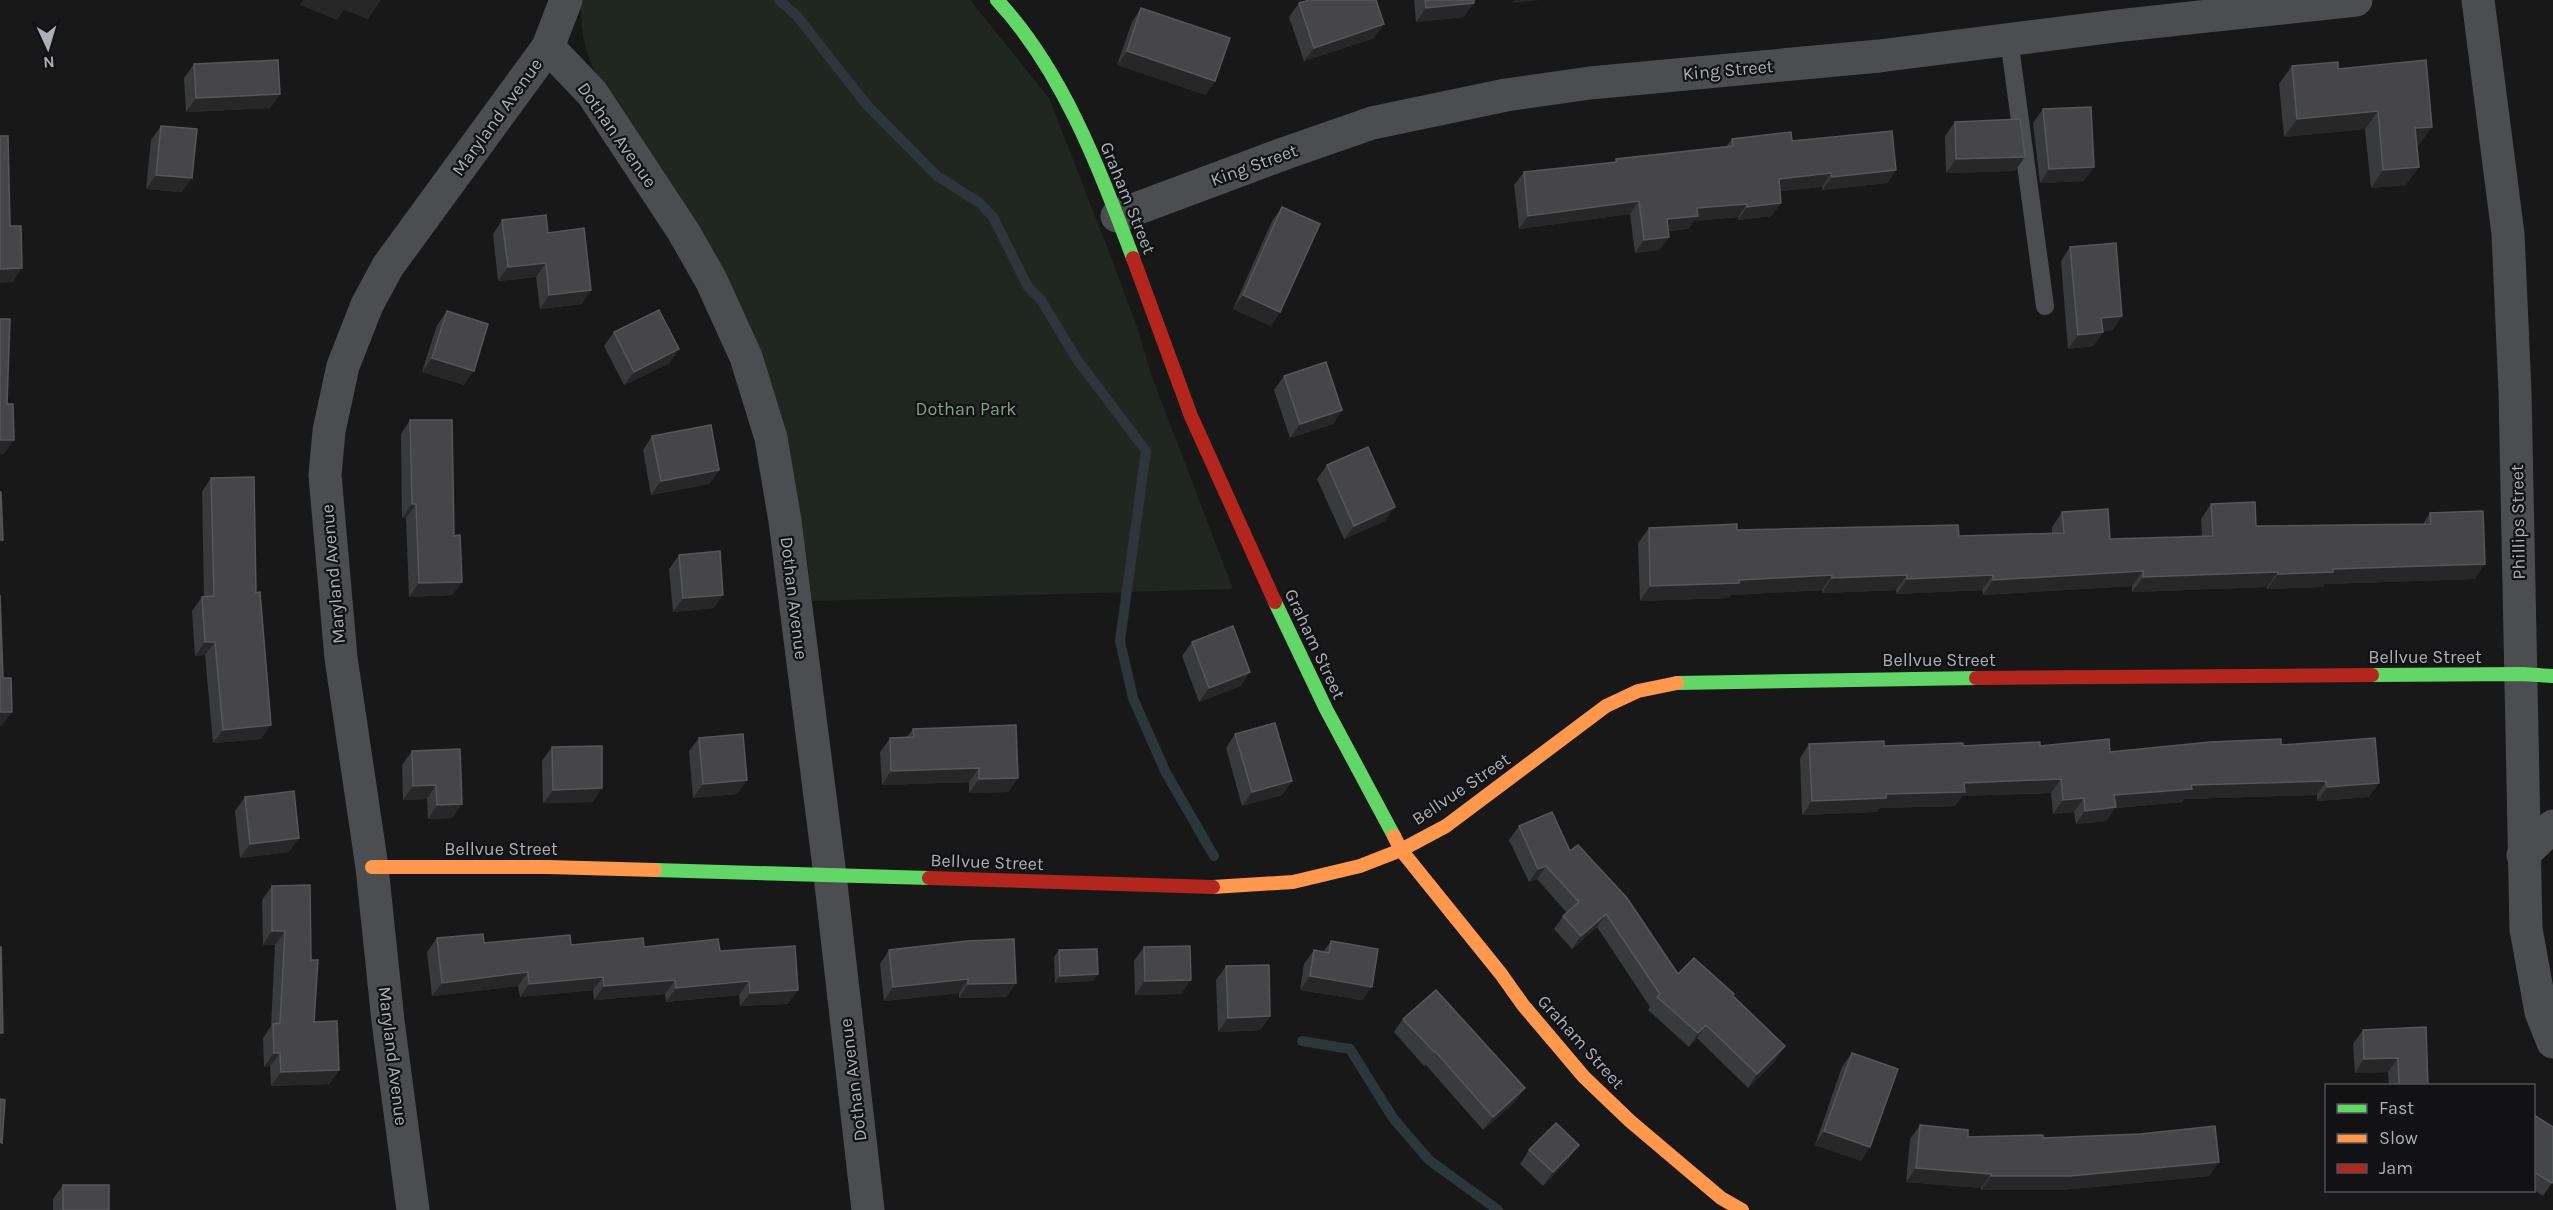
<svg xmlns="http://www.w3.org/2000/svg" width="2553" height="1210" font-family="Karla,sans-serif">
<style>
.green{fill:#202620}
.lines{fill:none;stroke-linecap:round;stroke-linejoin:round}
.stream{stroke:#2d363b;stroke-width:10}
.lane{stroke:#4c4d50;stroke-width:18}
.street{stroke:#4c4d50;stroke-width:33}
.fast{stroke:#63d668;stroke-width:14}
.slow{stroke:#ff974d;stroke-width:14}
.jam{stroke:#b3261e;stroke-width:14}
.wall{fill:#393a3b}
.shaded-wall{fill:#272728}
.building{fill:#464649;stroke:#55575a;stroke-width:1.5}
.labels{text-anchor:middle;stroke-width:4.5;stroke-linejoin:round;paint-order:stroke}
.street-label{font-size:18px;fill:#aaafb8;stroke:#121214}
.park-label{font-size:18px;fill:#83a281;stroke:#121214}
</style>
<rect width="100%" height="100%" fill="#181818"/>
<!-- green -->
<path class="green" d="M581 0H970L1049 98 1109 252 1138 330 1151 374 1233 589 812 601 807 556 789 479 607 93C587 59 580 40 581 0Z"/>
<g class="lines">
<!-- stream -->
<g class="stream">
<polyline points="779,0 797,16 866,104 937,176 980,203 993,217 1028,287 1041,300 1078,361 1146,451 1120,641 1133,698 1166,773 1214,856"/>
<polyline points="1302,1041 1350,1049 1393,1118 1429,1160 1498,1210"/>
</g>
<!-- lane -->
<polyline class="lane" points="2009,39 2045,306"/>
<!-- street -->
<g class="street">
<polyline points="2478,0 2508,234 2515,391 2526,929 2541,1012 2553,1042"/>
<polyline points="548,47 592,93 683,231 711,280 746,357 771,438 785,521 830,875 868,1210"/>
<polyline points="1117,216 1283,154 1372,123 1506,95 1590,83 1879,56 2116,26 2356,0"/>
<polyline points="2523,855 2553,826"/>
<polyline points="413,1210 388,1021 372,867 341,658 325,475 329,431 343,366 367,305 388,266 548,47 566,0"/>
</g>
<!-- fast -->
<g class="fast">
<path d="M997 0C1063 71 1099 168 1133 258"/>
<polyline points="1275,602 1326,709 1394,836"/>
<polyline points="2372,675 2522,674 2553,676"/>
<polyline points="1677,683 1976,678"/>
<polyline points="655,870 929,878"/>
</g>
<!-- slow -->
<g class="slow">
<polyline points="1394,836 1401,850 1501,974 1523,1005 1584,1077 1630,1121 1721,1198 1742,1210"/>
<polyline points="372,867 548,867 655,870"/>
<polyline points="1213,887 1293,882 1360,866 1401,850 1446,826 1606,706 1638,691 1677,683"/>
</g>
<!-- jam -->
<g class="jam">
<polyline points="1133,258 1191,416 1275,602"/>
<polyline points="1976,678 2372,675"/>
<polyline points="929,878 1213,887"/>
</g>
</g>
<!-- wall -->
<g class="wall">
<polygon points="1414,0 1474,0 1464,17 1416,22"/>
<polygon points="1299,3 1384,24 1374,38 1304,61 1289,17"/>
<polygon points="1141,8 1206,95 1117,65 1132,22"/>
<polygon points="194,64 280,94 270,108 186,112 184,78"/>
<polygon points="2292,66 2338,69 2419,145 2417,146 2406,185 2371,188 2365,129 2284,137 2279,84"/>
<polygon points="2043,109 2084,181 2040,183 2033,123"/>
<polygon points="1955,122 2015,171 1946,173 1945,136"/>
<polygon points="161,126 182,192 146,189 151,140"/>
<polygon points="1732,139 1792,141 1896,170 1887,183 1822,190 1822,187 1780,191 1772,216 1738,220 1738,217 1694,221 1688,229 1668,231 1669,237 1659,250 1635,253 1630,214 1519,229 1514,185 1524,172 1614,163 1616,159 1726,147"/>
<polygon points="1282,207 1280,312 1271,326 1233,309 1272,221"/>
<polygon points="502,220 548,233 591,290 581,304 540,309 536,277 498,281 493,234"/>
<polygon points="2070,247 2113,330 2103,331 2103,332 2093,346 2068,349 2061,261"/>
<polygon points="447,311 464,385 422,372 437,325"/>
<polygon points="614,332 670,363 624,385 604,346"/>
<polygon points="1284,376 1342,410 1333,424 1290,438 1274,390"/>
<polygon points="410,420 454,536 462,582 452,595 409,597 406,518 402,518 401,434"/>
<polygon points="652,436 719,470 709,484 651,495 643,450"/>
<polygon points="1327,465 1385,521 1344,539 1317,479"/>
<polygon points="211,478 256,593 261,739 213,743 205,655 195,656 192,611 202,597 204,597 202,492"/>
<polygon points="2211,504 2256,526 2423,524 2430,513 2475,579 2324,584 2323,587 2267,589 2267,587 2132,592 2132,586 1983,595 1982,590 1897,594 1896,590 1822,593 1822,590 1731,595 1728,598 1640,601 1638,543 1649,528 1959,536 2052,533 2052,527 2062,512 2110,539 2202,536 2201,519"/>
<polygon points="679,555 714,608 673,612 669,569"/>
<polygon points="1192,642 1241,686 1199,702 1182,656"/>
<polygon points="913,729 1018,778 1008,792 969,793 969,782 882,785 880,752 890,738 907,737"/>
<polygon points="1235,734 1292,781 1282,795 1242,806 1226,748"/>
<polygon points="699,738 747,780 737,794 693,798 689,751"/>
<polygon points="1809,744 1963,746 2110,752 2281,745 2369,797 2317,801 2317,795 2184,799 2182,802 2115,808 2106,821 2076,824 2074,812 2053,814 2051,793 1962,796 1955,806 1880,808 1876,812 1802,815 1800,758"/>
<polygon points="552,747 593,802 543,803 542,761"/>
<polygon points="460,749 452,818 428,819 427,799 403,800 402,765 412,751"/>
<polygon points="245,797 289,852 240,858 235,811"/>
<polygon points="1519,826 1570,851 1678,974 1733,996 1776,1060 1748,1088 1697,1038 1689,1047 1648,1010 1650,1007 1597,927 1572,949 1554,929 1563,916 1567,913 1537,879 1529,882 1509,840"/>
<polygon points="272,886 311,960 314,1022 339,1070 329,1084 271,1086 270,1066 264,1067 263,1038 271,1026 275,945 263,945 262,900"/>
<polygon points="437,938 484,943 644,947 720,951 788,1004 740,1006 739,995 666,1002 665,994 594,1000 593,990 520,997 518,986 432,996 427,952"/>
<polygon points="1331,941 1362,1000 1300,990 1304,964 1314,950 1323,952"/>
<polygon points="1144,947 1181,994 1135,995 1134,961"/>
<polygon points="889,950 1016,983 1006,997 959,998 959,993 884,1001 880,964"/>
<polygon points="1059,950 1098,974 1093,981 1055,983 1054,957"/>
<polygon points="1226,966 1270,1016 1260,1030 1218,1032 1216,980"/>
<polygon points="1403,1019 1515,1102 1483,1130 1426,1065 1424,1066 1394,1032"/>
<polygon points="2426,1027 2428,1086 2389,1086 2388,1072 2355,1073 2353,1044 2363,1030"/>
<polygon points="1852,1053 1861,1161 1815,1145 1842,1067"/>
<polygon points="2534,1115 2553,1181 2543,1196 2534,1190"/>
<polygon points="1920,1125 1968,1137 2043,1138 2219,1162 2209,1176 2061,1190 1981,1190 1981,1188 1906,1182 1910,1139"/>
<polygon points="1529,1150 1569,1159 1543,1186 1520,1164"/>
<polygon points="63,1185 109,1210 53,1210 53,1199"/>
</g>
<!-- shaded-wall -->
<g class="shaded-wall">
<polygon points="303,0 381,0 368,19 344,10 337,20 300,5"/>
<polygon points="1515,0 1541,0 1513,3"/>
<polygon points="1474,3 1464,17 1416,22 1426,8"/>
<polygon points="1384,24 1374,38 1304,61 1314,48"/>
<polygon points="1127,51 1215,81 1206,95 1117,65"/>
<polygon points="280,94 270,108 186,112 196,98"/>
<polygon points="2378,111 2365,129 2284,137 2297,119"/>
<polygon points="2432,127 2419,145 2402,147 2415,128"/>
<polygon points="2025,157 2015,171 1946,173 1956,159"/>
<polygon points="2094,167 2084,181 2040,183 2049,169"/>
<polygon points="2419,167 2406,185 2371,188 2383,170"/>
<polygon points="1896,170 1887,183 1822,190 1832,177"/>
<polygon points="1831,173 1822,187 1770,192 1779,179"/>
<polygon points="156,175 192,178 182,192 146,189"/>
<polygon points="1639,201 1630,214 1519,229 1528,216"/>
<polygon points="1781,203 1772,216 1738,220 1747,207"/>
<polygon points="1747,204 1738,217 1694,221 1688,229 1657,232 1667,219 1697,208"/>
<polygon points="1669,237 1659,250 1635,253 1644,240"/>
<polygon points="546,263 536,277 498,281 508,267"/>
<polygon points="22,268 13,282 0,283 0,269"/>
<polygon points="591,290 581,304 540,309 549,295"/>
<polygon points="1243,295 1280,312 1271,326 1233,309"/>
<polygon points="2122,316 2113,330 2092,332 2101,318"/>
<polygon points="2103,332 2093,346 2068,349 2078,335"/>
<polygon points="679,349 670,363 624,385 634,372"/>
<polygon points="432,358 474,371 464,385 422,372"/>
<polygon points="1342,410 1333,424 1290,438 1300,424"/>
<polygon points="0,440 14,440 4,454 0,454"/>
<polygon points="719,470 709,484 651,495 661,481"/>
<polygon points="412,504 416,504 406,518 402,518"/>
<polygon points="1395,507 1385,521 1344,539 1354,526"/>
<polygon points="2485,564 2475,579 2324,584 2323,587 2267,589 2278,574 2333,569"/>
<polygon points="2143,571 2132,586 1983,595 1993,580"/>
<polygon points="2278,572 2267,587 2132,592 2143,577"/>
<polygon points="1832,575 1822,590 1731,595 1728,598 1640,601 1650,586 1739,580"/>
<polygon points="1907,575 1896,590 1822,593 1832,578"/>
<polygon points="1993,575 1982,590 1897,594 1907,579"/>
<polygon points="462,582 452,595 409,597 419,583"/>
<polygon points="723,595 714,608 673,612 683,598"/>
<polygon points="205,642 215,642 205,655 195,656"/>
<polygon points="1250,672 1241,686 1199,702 1209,688"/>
<polygon points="0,712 12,712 2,726 0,726"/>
<polygon points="271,725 261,739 213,743 223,730"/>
<polygon points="979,768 969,782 882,785 891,771"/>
<polygon points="1018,778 1008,792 969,793 979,779"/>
<polygon points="2061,779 2051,793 1962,796 1955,806 1880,808 1876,812 1802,815 1812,801 1886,794 1964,783"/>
<polygon points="747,780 737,794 693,798 703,784"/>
<polygon points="1292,781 1282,795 1242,806 1252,792"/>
<polygon points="2326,781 2317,795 2184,799 2182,802 2115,808 2106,821 2076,824 2085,811 2114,795 2191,785"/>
<polygon points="2379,783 2369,797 2317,801 2327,787"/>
<polygon points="436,785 427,799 403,800 413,786"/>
<polygon points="602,788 593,802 543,803 553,790"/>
<polygon points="2084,798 2074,812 2053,814 2063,800"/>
<polygon points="462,804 452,818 428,819 437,805"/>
<polygon points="299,838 289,852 240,858 250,844"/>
<polygon points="1546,866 1537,879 1529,882 1538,869"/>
<polygon points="1606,914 1597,927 1572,949 1581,936"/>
<polygon points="272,931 285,931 275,945 263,945"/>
<polygon points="528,972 518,986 432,996 442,983"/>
<polygon points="1098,974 1093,981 1055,983 1060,976"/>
<polygon points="1310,976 1372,987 1362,1000 1300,990"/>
<polygon points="603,977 593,990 520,997 529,984"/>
<polygon points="968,979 959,993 884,1001 893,987"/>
<polygon points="675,980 665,994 594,1000 604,986"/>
<polygon points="1191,980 1181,994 1135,995 1145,981"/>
<polygon points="749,981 739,995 666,1002 676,988"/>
<polygon points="1016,983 1006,997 959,998 968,984"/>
<polygon points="798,990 788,1004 740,1006 750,993"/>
<polygon points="1270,1016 1260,1030 1218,1032 1228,1018"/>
<polygon points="1706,1025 1697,1038 1689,1047 1698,1033"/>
<polygon points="1785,1046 1776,1060 1748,1088 1757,1074"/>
<polygon points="274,1053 280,1053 270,1066 264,1067"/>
<polygon points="2398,1058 2388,1072 2355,1073 2364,1059"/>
<polygon points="339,1070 329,1084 271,1086 281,1072"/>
<polygon points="1525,1088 1515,1102 1483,1130 1493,1117"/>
<polygon points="1824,1131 1870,1147 1861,1161 1815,1145"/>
<polygon points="1579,1145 1569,1159 1543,1186 1553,1172"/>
<polygon points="2219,1162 2209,1176 2061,1190 1981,1190 1991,1176"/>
<polygon points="1916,1168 1991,1174 1981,1188 1906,1182"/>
</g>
<!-- building -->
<g class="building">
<polygon points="1310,0 1376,0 1384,24 1314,48 1299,3"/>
<polygon points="1425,0 1474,0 1474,3 1426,8"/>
<polygon points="1141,8 1230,38 1215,81 1127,51"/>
<polygon points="278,60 280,94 196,98 194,64"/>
<polygon points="2426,60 2432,127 2415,128 2419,167 2383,170 2378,111 2297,119 2292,66 2338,62 2338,69"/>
<polygon points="2091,107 2094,167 2049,169 2043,109"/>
<polygon points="2020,119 2025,157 1956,159 1955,122"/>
<polygon points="161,126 197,129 192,178 156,175"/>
<polygon points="1892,131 1896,170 1832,177 1831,173 1779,179 1781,203 1747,207 1747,204 1697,208 1698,216 1667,219 1669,237 1644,240 1639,201 1528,216 1524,172 1617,162 1616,159 1733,146 1732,139 1791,132 1792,141"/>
<polygon points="0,136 8,136 10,226 21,226 22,268 0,269"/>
<polygon points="1282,207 1320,224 1280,312 1243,295"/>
<polygon points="546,215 548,233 584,228 591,290 549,295 546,263 508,267 502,220"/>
<polygon points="2116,243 2122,316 2101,318 2103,332 2078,335 2070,247"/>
<polygon points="659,310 679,349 634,372 614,332"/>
<polygon points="447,311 488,324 474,371 432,358"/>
<polygon points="0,319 10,319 7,404 13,404 14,440 0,440"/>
<polygon points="1326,362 1342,410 1300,424 1284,376"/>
<polygon points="410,420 452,420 454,536 460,535 462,582 419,583 416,504 412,504"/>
<polygon points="711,425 719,470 661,481 652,436"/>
<polygon points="1368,447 1395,507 1354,526 1327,465"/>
<polygon points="254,477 256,593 260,592 271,725 223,730 215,642 205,642 202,597 214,596 211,478"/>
<polygon points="0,492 1,492 3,540 0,540"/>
<polygon points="2255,502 2256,526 2431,524 2430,513 2483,511 2485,564 2333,569 2333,572 2278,574 2278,572 2143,577 2143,571 1993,580 1993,575 1907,579 1907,575 1832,578 1832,575 1739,580 1739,583 1650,586 1649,528 1737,524 1737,530 1958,525 1959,536 2064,533 2062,512 2108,509 2110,539 2213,536 2211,504"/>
<polygon points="720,551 723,595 683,598 679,555"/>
<polygon points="0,595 3,678 11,678 12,712 0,712"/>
<polygon points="1233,626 1250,672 1209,688 1192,642"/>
<polygon points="1275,723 1292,781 1252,792 1235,734"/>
<polygon points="1016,725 1018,778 979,779 979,768 891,771 890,738 914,737 913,729"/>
<polygon points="743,734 747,780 703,784 699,738"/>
<polygon points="2375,738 2379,783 2327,787 2326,781 2191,785 2192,789 2114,795 2116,807 2085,811 2084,798 2063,800 2061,779 1964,783 1965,792 1886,794 1886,798 1812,801 1809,744 1884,741 1884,746 1963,743 1963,746 2040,742 2040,746 2109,739 2110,752 2210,742 2281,739 2281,745"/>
<polygon points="602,746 602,788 553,790 552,747"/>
<polygon points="460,749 462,804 437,805 436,785 413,786 412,751"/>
<polygon points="294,791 299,838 250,844 245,797"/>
<polygon points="1552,812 1570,851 1578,845 1627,898 1678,974 1694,958 1734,994 1733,996 1785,1046 1757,1074 1706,1025 1698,1033 1657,997 1660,994 1606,914 1581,936 1563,916 1579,902 1546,866 1538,869 1519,826"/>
<polygon points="310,885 311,960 318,960 314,1022 337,1021 339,1070 281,1072 280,1053 274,1053 273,1024 280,1023 285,931 272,931 272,886"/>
<polygon points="483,934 484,943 570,935 571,945 643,938 644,947 718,939 720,951 795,946 798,990 750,993 749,981 676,988 675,980 604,986 603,977 529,984 528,972 442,983 437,938"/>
<polygon points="1014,939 1016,983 968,984 968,979 893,987 889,950 967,941"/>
<polygon points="1331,941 1378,949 1372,987 1310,976 1314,950 1329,953"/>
<polygon points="1190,946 1191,980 1145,981 1144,947"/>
<polygon points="0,947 1,947 3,1033 0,1033"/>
<polygon points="1097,949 1098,974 1060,976 1059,950"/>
<polygon points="1269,965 1270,1016 1228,1018 1226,966"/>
<polygon points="1436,990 1525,1088 1493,1117 1435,1051 1434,1052 1403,1019"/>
<polygon points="2426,1027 2428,1086 2399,1086 2398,1058 2364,1059 2363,1030"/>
<polygon points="1852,1053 1898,1069 1870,1147 1824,1131"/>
<polygon points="0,1099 5,1100 2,1143 0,1142"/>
<polygon points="2534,1115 2553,1127 2553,1181 2552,1183 2534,1172"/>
<polygon points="1556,1123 1579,1145 1553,1172 1529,1150"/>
<polygon points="1920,1125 1968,1130 1968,1137 2043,1135 2043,1138 2140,1134 2215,1126 2219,1162 2070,1176 1991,1176 1991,1174 1916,1168"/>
<rect x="63" y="1185" width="46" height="25"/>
</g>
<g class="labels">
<!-- street labels -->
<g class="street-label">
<text transform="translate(1728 70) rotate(-5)" y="6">King Street</text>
<text transform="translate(497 117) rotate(-54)" y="6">Maryland Avenue</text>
<text transform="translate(617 135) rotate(55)" y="6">Dothan Avenue</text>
<text transform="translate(1254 165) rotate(-20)" y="6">King Street</text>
<text transform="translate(1128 198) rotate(68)" y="6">Graham Street</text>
<text transform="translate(2518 522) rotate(-91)" y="6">Phillips Street</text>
<text transform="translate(333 574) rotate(-95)" y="6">Maryland Avenue</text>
<text transform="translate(794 598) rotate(83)" y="6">Dothan Avenue</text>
<text transform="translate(1315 644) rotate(65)" y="6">Graham Street</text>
<text x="2425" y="663">Bellvue Street</text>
<text x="1939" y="666">Bellvue Street</text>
<text transform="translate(1461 789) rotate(-34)" y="6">Bellvue Street</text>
<text x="501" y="855">Bellvue Street</text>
<text transform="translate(987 862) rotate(2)" y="6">Bellvue Street</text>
<text transform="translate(1581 1042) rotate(48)" y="6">Graham Street</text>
<text transform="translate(393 1056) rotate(83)" y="6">Maryland Avenue</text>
<text transform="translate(853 1080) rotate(-97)" y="6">Dothan Avenue</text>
</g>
<!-- park labels -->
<g class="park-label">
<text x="966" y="415">Dothan Park</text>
</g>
</g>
<!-- legend -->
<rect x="2325" y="1084" width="210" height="108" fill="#121214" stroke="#4f5156" stroke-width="1.5"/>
<rect x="2337" y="1104" width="30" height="9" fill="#63d668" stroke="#4f5156" stroke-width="1.5"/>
<text x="2379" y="1114" font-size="18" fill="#aaafb8">Fast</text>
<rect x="2337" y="1134" width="30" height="9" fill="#ff974d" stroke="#4f5156" stroke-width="1.5"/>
<text x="2379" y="1144" font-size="18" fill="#aaafb8">Slow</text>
<rect x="2337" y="1164" width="30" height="9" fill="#b3261e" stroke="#4f5156" stroke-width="1.5"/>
<text x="2379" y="1174" font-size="18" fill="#aaafb8">Jam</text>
<!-- north arrow -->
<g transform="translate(48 48) rotate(176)" stroke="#121214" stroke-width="4.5" paint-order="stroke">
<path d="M0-4.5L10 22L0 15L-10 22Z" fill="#aaafb8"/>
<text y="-9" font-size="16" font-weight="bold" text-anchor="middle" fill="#aaafb8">N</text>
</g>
</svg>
